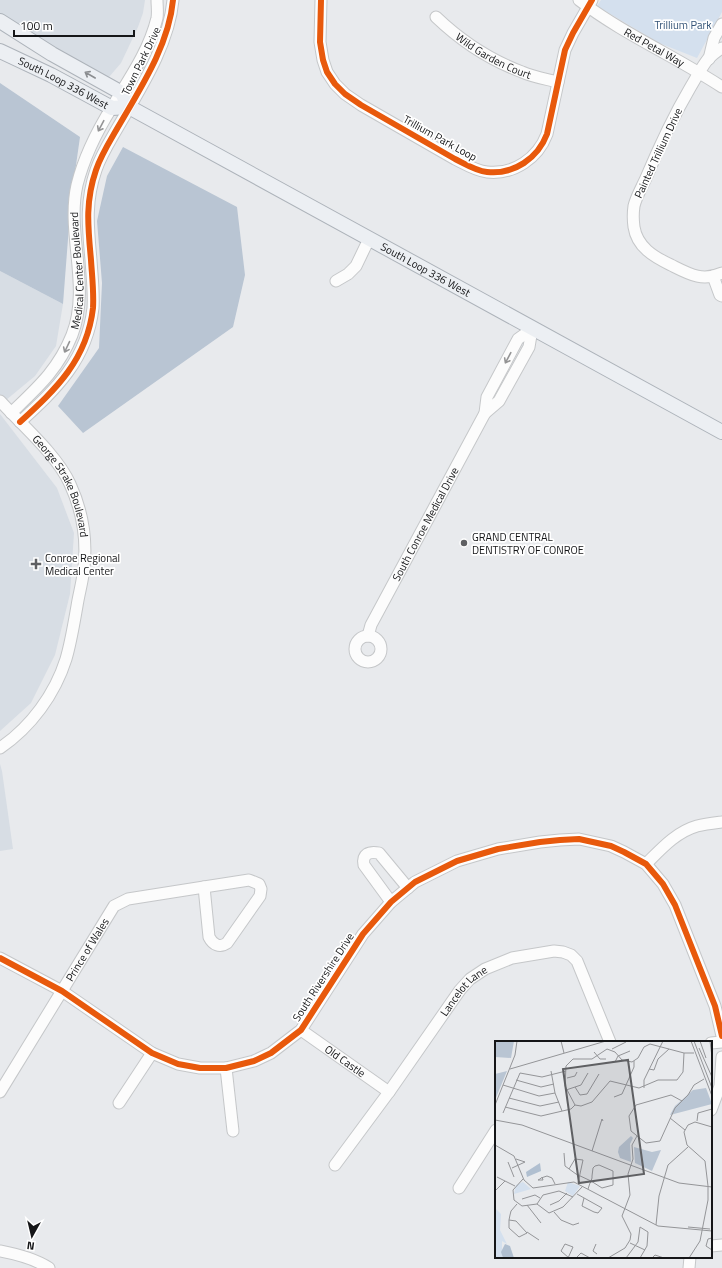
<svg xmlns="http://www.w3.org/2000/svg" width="722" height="1268" font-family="'Titillium Web',sans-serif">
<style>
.built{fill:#d7dde4}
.green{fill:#d4e0ee}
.forest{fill:#b9c5d3}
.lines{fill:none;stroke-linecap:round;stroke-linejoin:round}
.minor-casing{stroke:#c5c7c9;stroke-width:13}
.major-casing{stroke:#adb3ba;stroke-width:16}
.minor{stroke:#fcfcfc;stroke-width:11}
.major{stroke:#eceff3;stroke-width:14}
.cycleway-casing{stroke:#fff;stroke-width:8}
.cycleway{stroke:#e8590c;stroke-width:6}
.oneway{stroke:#8b8d90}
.oneway2{stroke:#949495}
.poi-dot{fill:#5f6063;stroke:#fff;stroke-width:1.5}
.labels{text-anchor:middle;stroke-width:3.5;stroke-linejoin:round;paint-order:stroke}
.park-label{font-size:11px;fill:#335376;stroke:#fff}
.street-label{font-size:11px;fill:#151618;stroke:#fff}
.poi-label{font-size:11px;fill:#151618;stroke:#fff;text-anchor:start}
.inset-road{fill:none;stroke:#949598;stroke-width:1}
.view{fill:#5f6063;fill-opacity:0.15;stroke:#5f6063;stroke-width:2}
.inset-edge{fill:none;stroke:#151618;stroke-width:2}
</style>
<rect width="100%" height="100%" fill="#e8eaed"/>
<!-- built -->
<g class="built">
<polygon points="0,0 145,0 143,13 138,27 121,63 109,77 0,17"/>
<polygon points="0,271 63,304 56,346 35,376 0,405"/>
<polygon points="0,414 57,488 74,533 70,594 55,655 31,703 0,731"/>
<polygon points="0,764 2,771 13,849 0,851"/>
</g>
<!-- green -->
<polygon class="green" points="601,0 722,0 722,12 697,58 659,43 597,6"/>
<!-- forest -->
<g class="forest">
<polygon points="0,83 80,137 71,200 63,304 0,271"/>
<polygon points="123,147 237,207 245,275 233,327 83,433 58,406 99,348 102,283 97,221 107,176"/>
</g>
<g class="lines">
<defs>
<g id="minor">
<path d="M321 0 320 42 323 60 327 72 335 84 345 94 361 105 455 159C465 164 476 171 487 172 514 175 538 158 547 134L565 50 573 33 592 0"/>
<path id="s1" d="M579 0C623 34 675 56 722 87"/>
<path id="s2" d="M436 17C460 40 490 60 522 72 533 77 546 79 558 82"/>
<path d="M722 48C717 51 712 55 708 59 701 68 696 78 690 88 673 117 659 147 646 178 642 187 636 197 634 206 633 213 633 220 634 227 637 247 654 257 671 265 689 274 702 282 722 273"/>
<polyline points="709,59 714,38 722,24"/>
<polyline points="713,276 720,295 722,296"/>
<polyline points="336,281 348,274 356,266 369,239"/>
<path id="s3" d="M0 401C22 425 57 455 70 484 82 510 87 539 84 567 83 580 79 593 77 606 74 623 71 642 66 659 55 694 31 727 0 748"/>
<path id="s4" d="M11 413C37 388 58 370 72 335 91 286 66 234 77 185 84 157 97 131 112 107 129 79 149 51 157 18 158 12 157 6 157 0"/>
<polyline points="485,413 499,401 529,347 532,329"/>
<path d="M20 422C56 389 87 360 93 308 94 292 92 276 91 260 88 227 85 202 96 170 101 155 110 141 118 127 140 89 169 45 173 0"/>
<circle cx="368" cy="649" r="13"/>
<path id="s5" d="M368 636 371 625 485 413 487 397 518 339 532 329"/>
<path d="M646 864C661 849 676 832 697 826 705 824 714 823 722 822"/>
<path d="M249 880 259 884 261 889 260 896 227 943C220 948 213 945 209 937L204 887Z"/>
<path d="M391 902 364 865C362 854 369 851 379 853L408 888"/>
<polyline points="0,958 62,991 152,1053 178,1064 200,1068 226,1068 254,1061 271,1053 301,1030 363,934 391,902 415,882 457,861 498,849 540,842 560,840 579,839 611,846 624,852 646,864 663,884 675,905 715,1006 722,1036"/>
<path id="s6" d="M301 1030 389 1092"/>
<polyline points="711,1043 722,1042"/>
<polyline points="226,1068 233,1131"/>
<path id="s7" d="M0 1092 114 906 128 899 204 887"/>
<polyline points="119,1103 152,1053"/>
<polyline points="711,1110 720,1086 722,1057"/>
<path id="s8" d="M335 1165 389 1092 460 990 470 979 485 969 512 958 554 951 563 952 571 955 577 961 610 1042"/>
<polyline points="459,1188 496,1130"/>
<polyline points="711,1246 722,1245"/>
<path d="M0 1251C16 1254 35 1259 49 1268"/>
<polyline points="689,1268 690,1257"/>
</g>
<g id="major">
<polyline points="0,21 52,54 122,93 129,107"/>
<path id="s9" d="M0 51 51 75 112 108 129 107 722 432"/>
</g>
</defs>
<!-- minor casing -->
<use href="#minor" class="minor-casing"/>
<!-- major casing -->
<use href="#major" class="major-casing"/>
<!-- minor -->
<use href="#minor" class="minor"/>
<!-- major -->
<use href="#major" class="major"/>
<defs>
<g id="cycleway">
<path d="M321 0 320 42 323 60 327 72 335 84 345 94 361 105 455 159C465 164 476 171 487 172 514 175 538 158 547 134L565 50 573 33 592 0"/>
<path d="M20 422C56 389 87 360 93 308 94 292 92 276 91 260 88 227 85 202 96 170 101 155 110 141 118 127 140 89 169 45 173 0"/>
<polyline points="0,958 62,991 152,1053 178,1064 200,1068 226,1068 254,1061 271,1053 301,1030 363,934 391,902 415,882 457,861 498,849 540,842 560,840 579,839 611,846 624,852 646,864 663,884 675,905 715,1006 722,1036"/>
</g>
</defs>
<!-- cycleway casing -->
<use href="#cycleway" class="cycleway-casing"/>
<!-- cycleway -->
<use href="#cycleway" class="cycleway"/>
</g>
<!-- one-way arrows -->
<defs><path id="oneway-shaft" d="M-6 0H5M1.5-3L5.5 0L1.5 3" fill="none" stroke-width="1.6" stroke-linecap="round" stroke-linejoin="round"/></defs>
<use class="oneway" href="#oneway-shaft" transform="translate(90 75) rotate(-150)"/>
<g class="oneway2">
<use href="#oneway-shaft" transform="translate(101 126) rotate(118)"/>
<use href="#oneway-shaft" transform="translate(67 347) rotate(115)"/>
<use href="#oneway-shaft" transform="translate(508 358) rotate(118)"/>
</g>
<!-- markers -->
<g class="poi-dot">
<circle cx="464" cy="543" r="4"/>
<path d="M34 558h4v4h4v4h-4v4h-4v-4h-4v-4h4z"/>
</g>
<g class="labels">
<!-- park labels -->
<g class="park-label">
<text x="683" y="29">Trillium Park</text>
</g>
<!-- street labels -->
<g class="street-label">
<text dy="4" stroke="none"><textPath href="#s1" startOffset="89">Red Petal Way</textPath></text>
<text dy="4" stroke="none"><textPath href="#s2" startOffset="70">Wild Garden Court</textPath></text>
<text transform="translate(141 61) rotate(-64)" y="4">Town Park Drive</text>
<text dy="4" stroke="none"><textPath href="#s9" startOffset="71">South Loop 336 West</textPath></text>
<text transform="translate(440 138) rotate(29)" y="4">Trillium Park Loop</text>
<text transform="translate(658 153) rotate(-65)" y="4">Painted Trillium Drive</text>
<text dy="4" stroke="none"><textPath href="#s9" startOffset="481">South Loop 336 West</textPath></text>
<text dy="4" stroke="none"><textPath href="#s4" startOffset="165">Medical Center Boulevard</textPath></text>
<text dy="4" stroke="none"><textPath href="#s3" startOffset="107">George Strake Boulevard</textPath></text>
<text dy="4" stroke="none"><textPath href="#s5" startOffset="126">South Conroe Medical Drive</textPath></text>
<text dy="4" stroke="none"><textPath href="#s7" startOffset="167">Prince of Wales</textPath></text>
<text transform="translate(323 977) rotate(-57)" y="4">South Rivershire Drive</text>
<text dy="4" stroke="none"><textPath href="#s8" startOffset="217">Lancelot Lane</textPath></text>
<text dy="4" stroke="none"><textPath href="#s6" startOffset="54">Old Castle</textPath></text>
</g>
<!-- poi labels -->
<g class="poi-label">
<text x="472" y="541">GRAND CENTRAL<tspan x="472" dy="13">DENTISTRY OF CONROE</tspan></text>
<text x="45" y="562">Conroe Regional<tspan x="45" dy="13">Medical Center</tspan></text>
</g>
</g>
<!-- overview -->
<g transform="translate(495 1041)">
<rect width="217" height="217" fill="#e8eaed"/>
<path d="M28 141 36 148 19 153 21 144ZM73 141 85 145 78 155 70 150ZM0 167 6 173 5 189 12 203 7 200V217H0Z" fill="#d4e0ee"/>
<path d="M0 0H19L16 17 0 16ZM12 30 0 59V33ZM211 47 217 63 175 74 180 65 198 49ZM136 95 138 97 135 103 136 121 125 117 123 111 124 106ZM139 106 157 111 166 109 157 130 140 122Z" fill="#b9c5d3"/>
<path d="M45 122 46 130 32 136 31 131ZM10 203 15 205 19 217H8L6 211Z" fill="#b0bfd0"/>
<path class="inset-road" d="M66 0 69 12M196 0 217 55M199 0 217 47M205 0 211 17M215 0 217 16M204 7 217 36M117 8 131 1M99 11 105 18H111M120 21 123 15 135 10M15 28 111 0M154 28 159 29 163 18 174 8M56 30 60 52 67 70M72 37 80 35 82 31M21 39 46 46 59 43M8 44 44 55 60 52M80 46 85 54 92 53 104 33M149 47V39L168 0M71 49 86 44 93 32M119 56 127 53 139 26V20M14 57 45 65 64 61M187 60 176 54 141 64 134 75 136 90 151 102 165 100 180 67 193 54 199 44 209 38M0 64 20 14 22 0M80 64 70 45 71 25 78 18H97L112 8 120 11 127 19 137 21 143 17 149 6 155 3 189 12H199M80 64 86 65 97 61 115 40 144 47 163 39H182L188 31 189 12M10 66 46 75 76 68 80 64M8 72 25 32 47 36 71 30M175 77 190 89M0 79 27 84 184 142 217 146M202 80 203 72 217 68M0 104 19 115 29 139 38 147 79 141 163 185 217 190M97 110 107 78 108 80M69 112 70 125 81 133 96 140 107 147 118 144V130L104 124 100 125 98 127 97 135V137L96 140V141L95 142 93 148M13 121 19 136M17 127 30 121 21 118M74 128 80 118 88 119 83 142M2 136 20 145M47 136 48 139H43L45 138 46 137 52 135 57 137 60 143M28 138 18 149 19 159 27 165 42 163 54 172 68 166 88 145M0 150 10 140M82 153 107 167M89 157 87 165 99 171 103 172 107 167M27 158 40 154 45 157M42 163 48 154 64 150 78 156M32 164 46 182M55 164 64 160 72 152M59 171 66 179 78 184 84 182M14 179 21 180 32 192 24 196 14 187V179L15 174 16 170 22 163M161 184 164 155 173 124 193 106M193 186 215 188M32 191 44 199M217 197 213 198 211 205 217 209M135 202 150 209M101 203 98 210 102 213M73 217 78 206M74 217 66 210 70 203 78 206M81 217 86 212 95 217M113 217 130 207 135 199 136 193 127 175 135 154 133 133 138 118 137 104 142 95M131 217 143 201 145 186 153 191 152 205 145 217M157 217 160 214 169 217M194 217 205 200 213 159V145L210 120 192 104 189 91 193 84 200 81 217 86"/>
<path class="view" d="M133 19 149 133 84 142 68 28Z"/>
<rect width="217" height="217" class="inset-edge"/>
</g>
<!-- north arrow -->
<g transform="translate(32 1236) rotate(188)" stroke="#ffffff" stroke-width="3" paint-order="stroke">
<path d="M0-3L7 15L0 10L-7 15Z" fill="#151618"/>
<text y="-6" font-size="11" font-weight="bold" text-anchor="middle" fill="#151618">N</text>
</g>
<!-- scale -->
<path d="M14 30v6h120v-6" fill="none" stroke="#151618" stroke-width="2"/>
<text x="20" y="30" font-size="12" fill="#151618" stroke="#ffffff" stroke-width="3" paint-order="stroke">100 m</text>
</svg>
